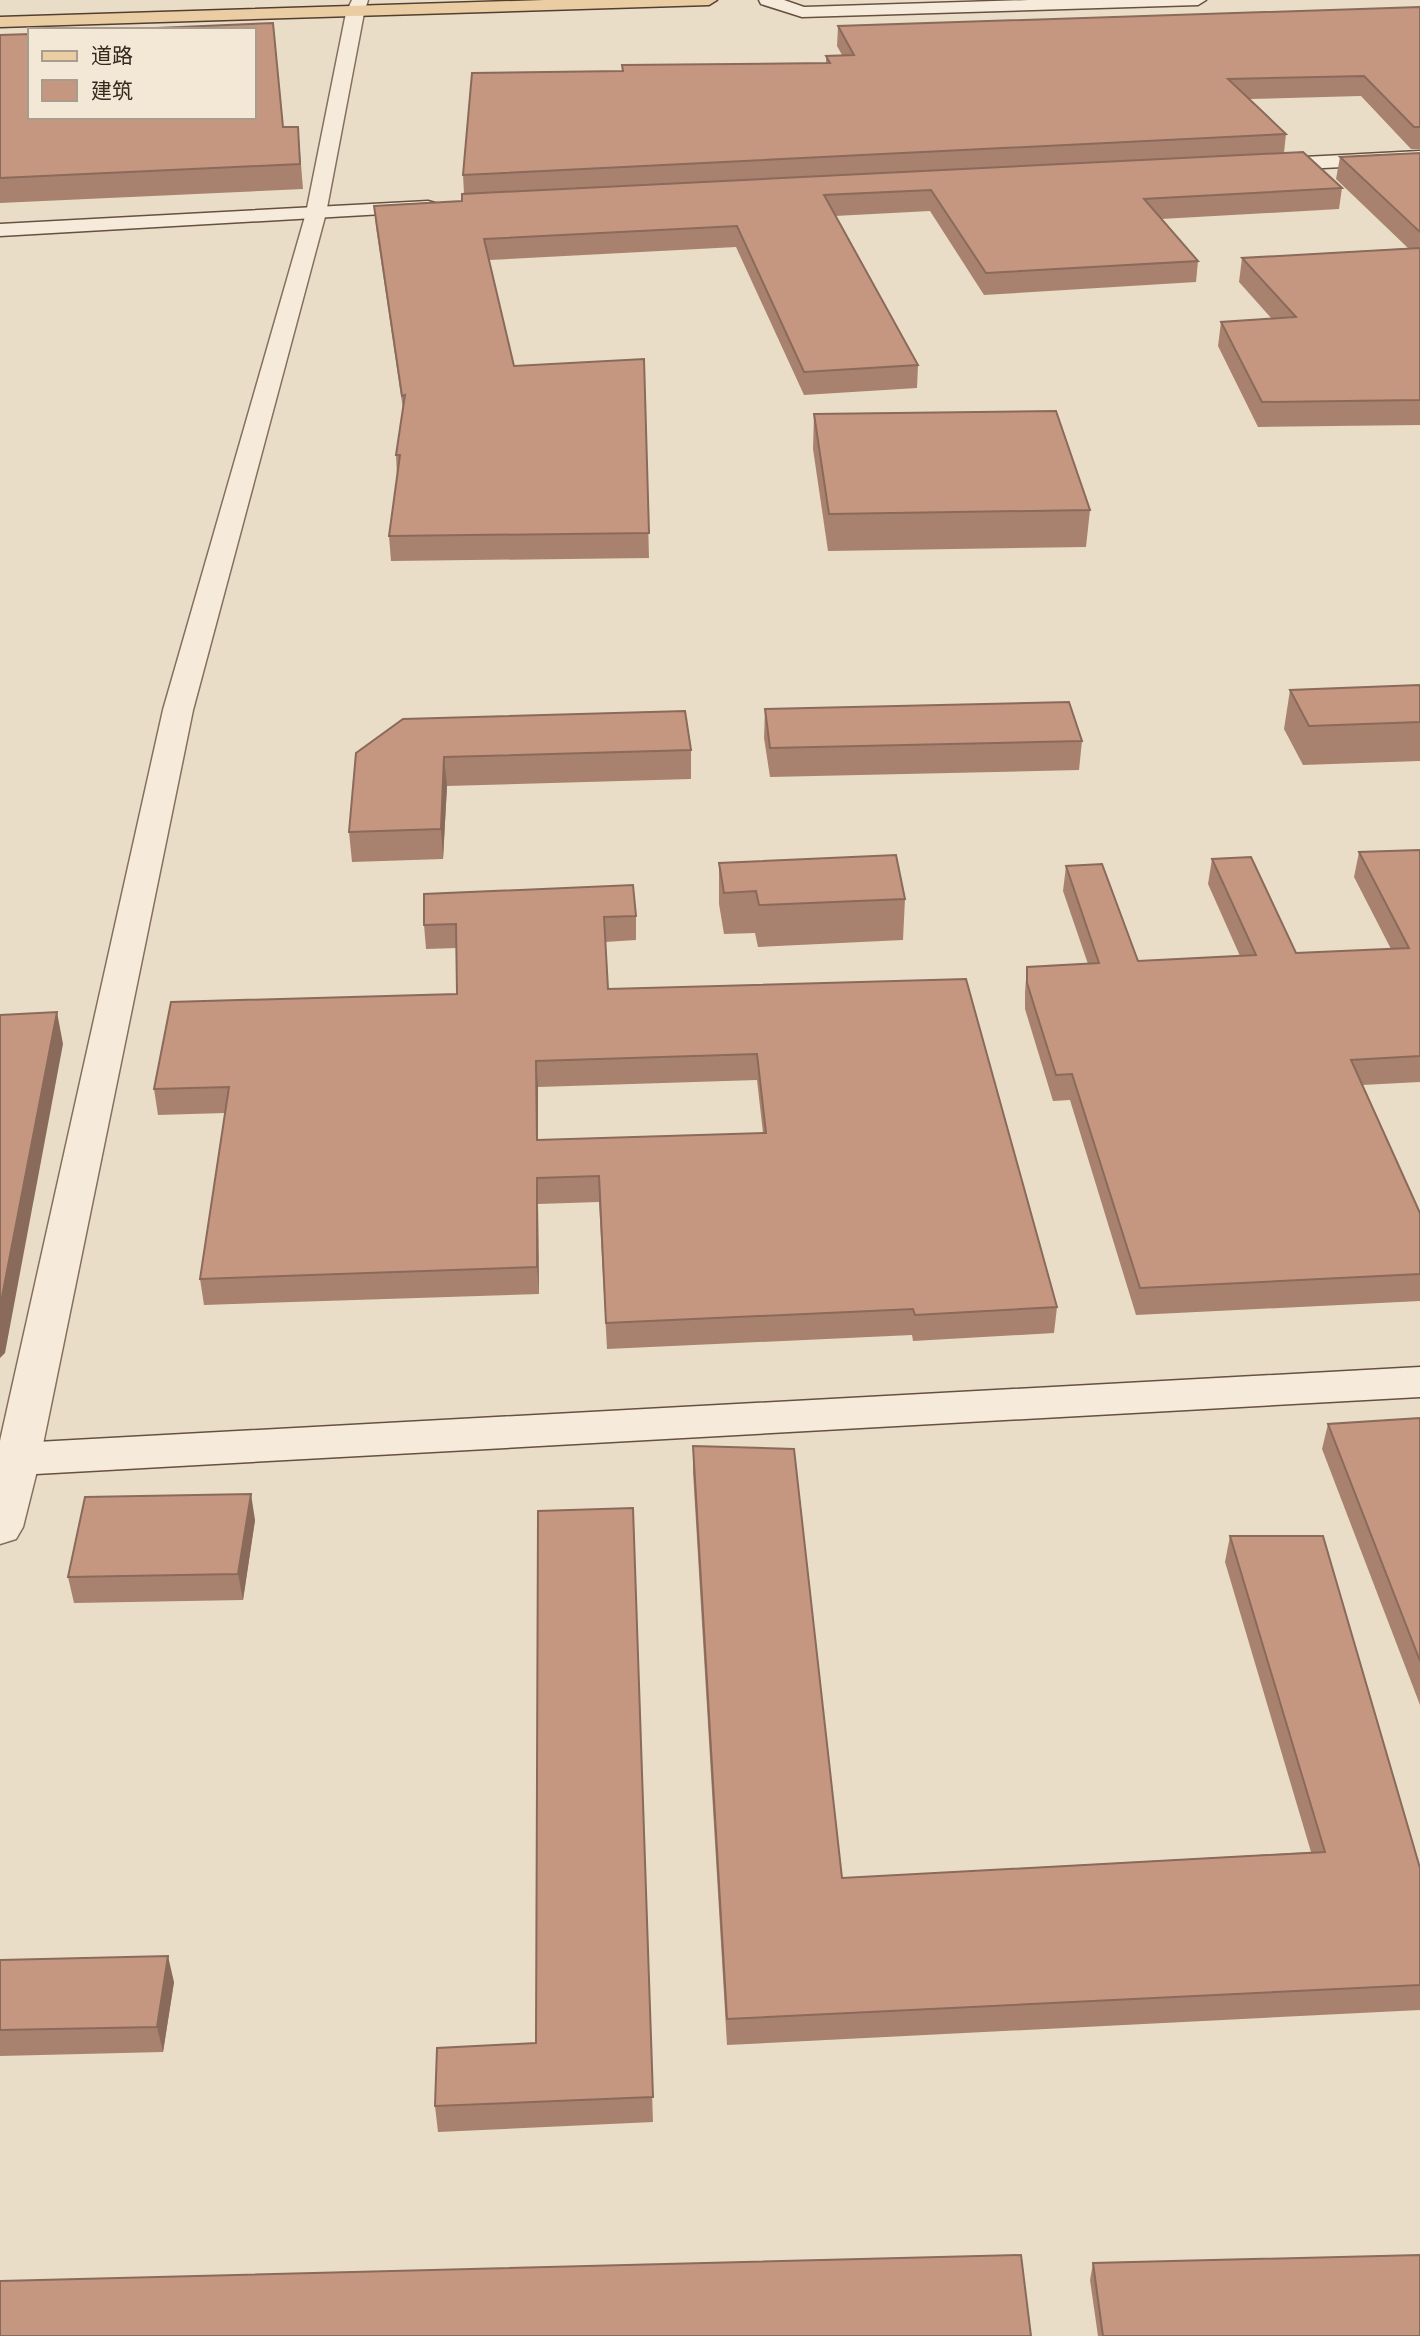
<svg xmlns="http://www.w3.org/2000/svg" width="1420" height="2336" font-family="'IBM Plex Serif','Noto Sans SC',serif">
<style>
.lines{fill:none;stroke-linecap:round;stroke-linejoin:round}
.street-casing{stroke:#856f5e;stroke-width:3}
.secondary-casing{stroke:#665041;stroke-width:3}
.primary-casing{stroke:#533e32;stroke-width:3}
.street{fill:#f6ebda;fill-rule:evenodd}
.secondary{fill:#f6ebda;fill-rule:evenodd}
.primary{fill:#eacda3;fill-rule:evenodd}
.wall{fill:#a9826f;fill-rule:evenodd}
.shaded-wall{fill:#8a6a5a}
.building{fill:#c59781;stroke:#8a6a5a;stroke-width:2;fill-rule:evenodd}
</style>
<rect width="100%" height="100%" fill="#eaddc7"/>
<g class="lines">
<defs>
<polygon id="street" points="352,0 368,0 364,13 326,213 193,710 40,1459 23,1527 16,1539 0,1544 0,1441 163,710 306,213 346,13"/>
<g id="secondary">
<polygon points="759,0 784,0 804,7 1029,0 1206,0 1198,5 802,17 761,4"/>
<polygon points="1420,151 1420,163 1264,171 1257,169 1254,165 1257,161 1264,159"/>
<polygon points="428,201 435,203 438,207 435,211 0,236 0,224"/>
<polygon points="1420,1367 1420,1397 0,1476 0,1444"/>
</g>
<polygon id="primary" points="544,0 717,0 709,5 0,27 0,17"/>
</defs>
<!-- street casing -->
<use href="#street" class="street-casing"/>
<!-- secondary casing -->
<use href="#secondary" class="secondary-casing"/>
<!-- primary casing -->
<use href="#primary" class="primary-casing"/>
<!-- street -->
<use href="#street" class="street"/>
<!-- secondary -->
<use href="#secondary" class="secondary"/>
<!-- primary -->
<use href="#primary" class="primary"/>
</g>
<!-- wall -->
<g class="wall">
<polygon points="1420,7 1420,149 1411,149 1361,96 1250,99 1286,134 1284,153 1342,188 1339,209 1161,219 1198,261 1196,282 984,295 930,211 835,216 918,365 917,388 804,395 736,247 489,260 514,366 644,359 649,558 391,561 389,536 397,476 396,455 403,409 376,227 374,206 462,201 464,194 463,175 623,71 826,63 826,56 842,55 837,46 838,26"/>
<polygon points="0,35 30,117 283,127 298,127 303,189 0,203"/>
<polygon points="1420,153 1420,425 1258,427 1218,346 1221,322 1272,319 1239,282 1242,258 1408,248 1336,179 1340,157"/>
<polygon points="814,414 1090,510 1086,547 828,551 813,449"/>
<polygon points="1420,687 1420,761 1303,765 1284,729 1290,690"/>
<polygon points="765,709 1082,741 1079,770 770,777 764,738"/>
<polygon points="691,750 691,779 447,786 443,859 352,862 349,832 356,753"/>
<polygon points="1420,850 1420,1082 1362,1085 1420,1213 1420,1301 1136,1315 1070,1100 1053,1101 1025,1009 1025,992 1027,967 1088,964 1063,891 1066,866 1138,961 1240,956 1208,884 1212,859 1296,953 1391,949 1354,877 1359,852"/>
<polygon points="719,863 905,899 903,940 758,947 755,933 724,934 719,904"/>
<path d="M636 916V940L605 942 608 989 966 979 1057 1307 1054 1333 913 1341 912 1335 607 1349 599 1202 538 1204 539 1294 204 1305 200 1279 225 1113 158 1115 154 1089 457 994V948L426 949 424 925ZM757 1080 763 1133 538 1140V1087Z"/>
<polygon points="1420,1418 1420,1705 1322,1449 1328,1424"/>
<polygon points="693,1446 842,1878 1311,1852 1225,1562 1230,1536 1420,1868 1420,2010 727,2045 693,1472"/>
<polygon points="633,1508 653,2122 438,2132 435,2106 536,2043"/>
<polygon points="255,1520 243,1600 74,1603 68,1577"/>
<polygon points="0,1960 174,1982 163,2052 0,2056"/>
<polygon points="1093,2263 1420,2336 1098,2336 1090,2280"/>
</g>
<!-- shaded-wall -->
<g class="shaded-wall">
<polygon points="444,757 447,786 443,859 441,829"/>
<polygon points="57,1012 63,1044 5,1353 0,1358 0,1307"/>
<polygon points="536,1061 538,1087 538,1166 537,1140"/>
<polygon points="537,1178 538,1204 539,1294 537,1267"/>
<polygon points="251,1494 255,1520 243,1600 238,1574"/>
<polygon points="168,1956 174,1982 163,2052 157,2027"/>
</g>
<!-- building -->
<g class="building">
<polygon points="1420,7 1420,127 1414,127 1364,76 1228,79 1286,134 463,175 472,73 623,71 622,65 830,63 826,56 854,55 838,26"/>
<polygon points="273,23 283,127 298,127 300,164 0,178 0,35 30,34 30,117 254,117 254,30 157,30 157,28"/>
<polygon points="1303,152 1342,188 1144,199 1198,261 986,273 931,190 824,195 918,365 804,372 737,226 484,239 514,366 644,359 649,533 389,536 400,455 396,455 405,395 402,396 374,206 462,201 462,194"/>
<polygon points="1420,153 1420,232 1340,157"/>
<polygon points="1420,248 1420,400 1262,402 1221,322 1296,317 1242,258"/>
<polygon points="1056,411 1090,510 829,514 814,414"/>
<polygon points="1419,685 1420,687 1420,722 1309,726 1290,690"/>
<polygon points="1069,702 1082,741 770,748 765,709"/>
<polygon points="685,711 691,750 444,757 441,829 349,832 356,753 403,719"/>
<polygon points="1420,850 1420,1056 1351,1060 1420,1213 1420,1274 1140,1288 1072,1074 1056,1075 1027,983 1027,967 1099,963 1066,866 1102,864 1138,961 1256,955 1212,859 1251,857 1296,953 1409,948 1359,852"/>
<polygon points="896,855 905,899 759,905 756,891 724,893 719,863"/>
<path d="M633 885 636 916 604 917 608 989 966 979 1057 1307 915 1315 913 1309 606 1323 599 1176 537 1178V1267L200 1279 229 1087 154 1089 171 1002 457 994 456 924 424 925V894ZM757 1054 766 1133 537 1140 536 1061Z"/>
<polygon points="57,1012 0,1307 0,1015"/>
<polygon points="1420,1418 1420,1661 1328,1424"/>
<polygon points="693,1446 794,1449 842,1878 1325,1852 1230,1536 1323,1536 1420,1868 1420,1985 727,2019"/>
<polygon points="251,1494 238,1574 68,1577 85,1497"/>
<polygon points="633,1508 653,2097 435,2106 437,2048 536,2043 538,1511"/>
<polygon points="168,1956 157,2027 0,2030 0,1960"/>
<polygon points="1021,2255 1031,2336 0,2336 0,2281"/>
<polygon points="1420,2255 1420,2336 1103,2336 1093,2263"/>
</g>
<!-- legend -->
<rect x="28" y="28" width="228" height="91" fill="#f3e8d6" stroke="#a79c8d" stroke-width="2"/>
<rect x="42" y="51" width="35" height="10" fill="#eacda3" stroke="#a79c8d" stroke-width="2"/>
<text x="91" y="63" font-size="21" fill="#362920">道路</text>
<rect x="42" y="80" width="35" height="21" fill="#c59781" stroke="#a79c8d" stroke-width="2"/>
<text x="91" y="98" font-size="21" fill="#362920">建筑</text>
</svg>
